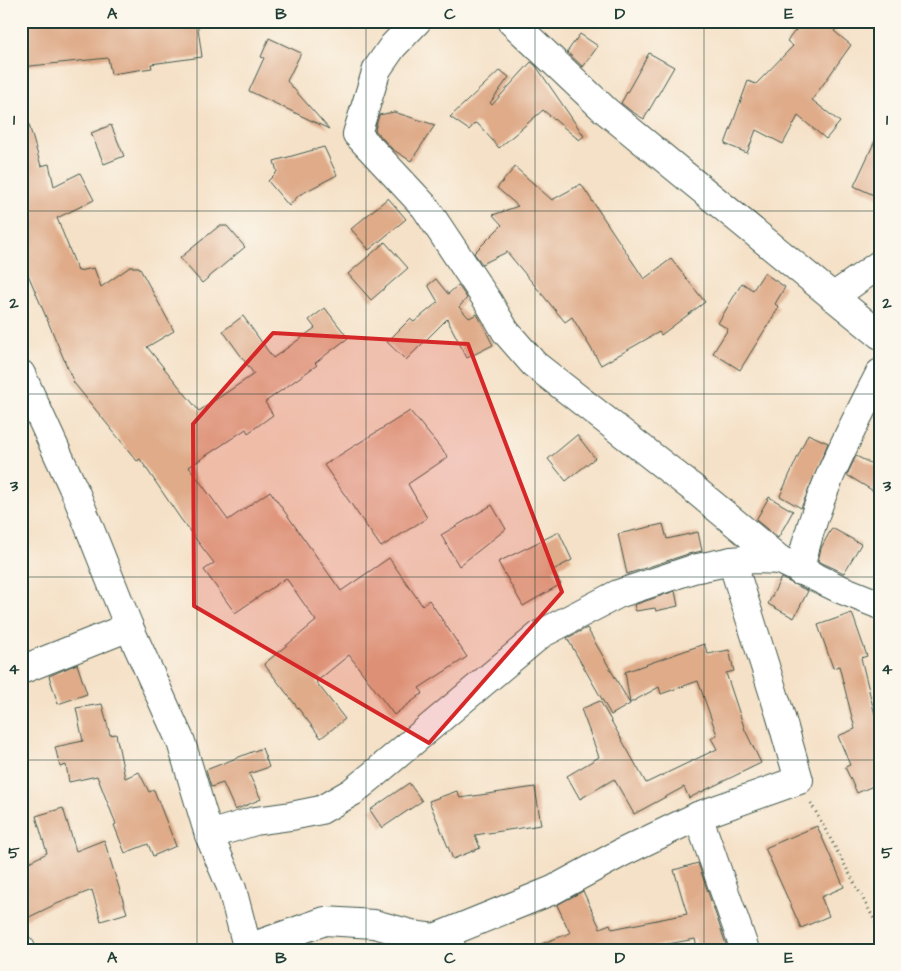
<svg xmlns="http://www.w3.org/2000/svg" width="901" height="971" font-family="'Architects Daughter',sans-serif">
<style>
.building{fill:#dfab89}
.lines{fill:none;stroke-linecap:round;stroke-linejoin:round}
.minor-casing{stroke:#3f564a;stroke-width:30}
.path{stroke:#3f564a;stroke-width:3;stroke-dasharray:1 4;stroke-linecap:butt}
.minor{stroke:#fff;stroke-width:28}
.marked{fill:#d62828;fill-opacity:0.2;stroke:#d62828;stroke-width:4;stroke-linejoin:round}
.grid{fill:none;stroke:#1f3d34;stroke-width:1;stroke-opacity:0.55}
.neatline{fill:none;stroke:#1f3d34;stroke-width:2}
.grid-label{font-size:16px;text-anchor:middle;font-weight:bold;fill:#1f3d34}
</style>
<rect width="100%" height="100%" fill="#fbf7ec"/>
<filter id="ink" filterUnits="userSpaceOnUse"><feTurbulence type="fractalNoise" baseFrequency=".02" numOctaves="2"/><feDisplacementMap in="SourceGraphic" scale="10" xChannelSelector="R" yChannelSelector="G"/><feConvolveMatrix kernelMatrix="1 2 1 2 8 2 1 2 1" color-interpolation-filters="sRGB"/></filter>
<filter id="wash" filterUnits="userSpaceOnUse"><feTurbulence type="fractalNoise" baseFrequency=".0096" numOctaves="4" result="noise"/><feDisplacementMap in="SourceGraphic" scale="20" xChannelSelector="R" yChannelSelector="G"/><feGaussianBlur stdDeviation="1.12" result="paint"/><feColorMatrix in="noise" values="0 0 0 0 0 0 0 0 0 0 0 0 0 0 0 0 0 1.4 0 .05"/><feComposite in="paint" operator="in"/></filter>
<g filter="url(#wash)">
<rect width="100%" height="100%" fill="#f5e1c7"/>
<g id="blocks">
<!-- building -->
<g class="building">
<polygon points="21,21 197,21 202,57 151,64 152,68 111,74 108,58 21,67"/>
<polygon points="803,21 842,21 834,31 851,45 812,100 840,122 826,139 798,116 783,144 756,130 747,153 725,144 748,81 756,84 793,46 787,41"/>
<polygon points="580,34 598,46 583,67 567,52"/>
<polygon points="269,38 301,53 287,81 329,129 249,91 264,58 261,57"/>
<polygon points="649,53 674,67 644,119 631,111 621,103"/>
<polygon points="531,62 536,66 584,136 579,140 543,110 499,148 479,125 475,123 469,130 450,117 500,70 509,77 490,103 492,105"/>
<polygon points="394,112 435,125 411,161 392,149 375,130 379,115"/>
<polygon points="27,118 41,166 49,164 54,186 80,173 94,200 57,218 78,271 94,268 101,287 130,267 139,267 174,331 147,347 199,411 254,374 223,331 243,316 273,358 315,328 309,320 325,308 348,338 315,363 317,365 265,402 273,415 248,433 246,429 189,467 228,520 270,491 341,591 389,558 422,605 429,600 467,657 419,688 423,693 394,715 349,655 316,682 345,719 321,738 264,664 316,621 286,578 235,613 204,570 214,563 180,518 140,459 137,461 74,383 21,258 21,119"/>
<polygon points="111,125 124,156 104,164 91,133"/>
<polygon points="880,130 880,198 854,186"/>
<polygon points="324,147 337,175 299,195 289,206 268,181 277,172 274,161"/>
<polygon points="515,167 552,200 581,184 644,279 671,259 705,302 661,335 659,332 601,365 572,317 565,322 507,252 482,264 474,253 502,225 493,215 518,206 497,188"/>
<polygon points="388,198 406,219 369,250 351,229"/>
<polygon points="219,226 227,226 245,247 202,283 180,258"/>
<polygon points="385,242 408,268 371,300 348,274"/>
<polygon points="764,273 785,287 775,304 779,307 740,370 713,353 728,329 718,323 742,283 753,290"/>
<polygon points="436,279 448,294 458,285 467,298 459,307 469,318 477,314 493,345 467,358 447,319 406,360 387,342 410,319 414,322 438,302 428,285"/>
<polygon points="410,411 448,457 408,484 427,518 381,547 324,465"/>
<polygon points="808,434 828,443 801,508 780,496"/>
<polygon points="577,435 595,458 566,481 548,459"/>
<polygon points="856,456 880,468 880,495 847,475"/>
<polygon points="769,497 793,511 778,538 756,520"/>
<polygon points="492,505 506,529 459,566 441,535"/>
<polygon points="663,524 667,539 698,532 702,551 688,554 627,574 618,534"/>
<polygon points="832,528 861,544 844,573 818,561 821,548"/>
<polygon points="559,532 572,560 553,570 561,584 523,606 498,562"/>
<polygon points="781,578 808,591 794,618 768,604"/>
<polygon points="675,591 678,606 656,611 655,608 636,611 634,605"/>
<polygon points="852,613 867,656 861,658 876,719 880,717 880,783 857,793 845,767 850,765 838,736 855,729 839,666 833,668 818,625"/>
<polygon points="587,628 630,704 611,715 567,638"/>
<polygon points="704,644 708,654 729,650 734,671 726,673 745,730 761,763 689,798 684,787 634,814 614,779 580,799 567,776 599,757 581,709 600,701 646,783 717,749 711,738 717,735 698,681 661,694 659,687 630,703 625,672"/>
<polygon points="77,664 87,694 58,704 49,676"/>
<polygon points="102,704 110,735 116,734 125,778 139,772 149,792 154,790 176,846 153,856 148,844 125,853 114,825 116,824 97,776 69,782 66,765 60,767 55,747 83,741 76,708"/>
<polygon points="262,748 269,767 249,774 261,799 235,810 223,783 211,787 206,770"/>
<polygon points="409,783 422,801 382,828 370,810"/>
<polygon points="535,787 541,825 475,835 480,848 453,859 429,801 457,791 460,798"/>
<polygon points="63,808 76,851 104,840 127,913 101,921 92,890 54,905 21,921 21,866 47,853 36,816"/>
<polygon points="817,826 844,887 821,897 829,916 801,928 765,848"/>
<polygon points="698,863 728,950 698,950 695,939 635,950 533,950 533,947 570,933 557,905 583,891 600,928 610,924 612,929 687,914 674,870"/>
</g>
</g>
</g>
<g filter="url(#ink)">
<use href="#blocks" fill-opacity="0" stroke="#3f564a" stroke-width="1"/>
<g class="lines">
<defs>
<g id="minor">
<polyline points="417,21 393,46 377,69 357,134 425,207 489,303 506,332 534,364 694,489 780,560 840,589 880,605"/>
<polyline points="511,21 605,110 880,335"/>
<polyline points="833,297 880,264"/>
<polyline points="21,374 76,494 129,627 181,742 209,835 232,889 248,950"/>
<path d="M800 571C813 501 848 436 880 373"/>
<polyline points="21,670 129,627"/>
<polyline points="698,816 745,950"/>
<polyline points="209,835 255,821 291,816 321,810 352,792 373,775 541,634 618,594 693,569 732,561 755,559 780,560"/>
<polyline points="435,938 553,890 621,853 698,816 799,780 780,714 732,561"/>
<polyline points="248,948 325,921 374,924 419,936 435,938 451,947"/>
<polyline points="21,949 21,950"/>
</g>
</defs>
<!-- minor casing -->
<use href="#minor" class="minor-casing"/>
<!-- path -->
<polyline class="path" points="811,803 880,930"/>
<!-- minor -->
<use href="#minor" class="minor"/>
</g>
</g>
<!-- marked area -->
<path class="marked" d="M273 333 468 344 562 592 429 743 194 606 193 424Z"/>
<!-- grid -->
<path class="grid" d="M197 21V950M366 21V950M535 21V950M704 21V950M21 211H880M21 394H880M21 577H880M21 760H880"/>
<!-- margin -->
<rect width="901" height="971" fill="none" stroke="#fbf7ec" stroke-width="55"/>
<rect x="28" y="28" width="846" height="916" class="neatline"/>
<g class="grid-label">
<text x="112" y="19">A</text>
<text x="281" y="19">B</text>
<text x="450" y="19">C</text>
<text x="620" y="19">D</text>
<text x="789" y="19">E</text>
<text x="14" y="125">1</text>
<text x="887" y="125">1</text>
<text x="14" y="308">2</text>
<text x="887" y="308">2</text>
<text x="14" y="491">3</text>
<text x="887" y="491">3</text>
<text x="14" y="674">4</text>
<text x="887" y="674">4</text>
<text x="14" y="858">5</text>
<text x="887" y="858">5</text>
<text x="112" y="963">A</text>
<text x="281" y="963">B</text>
<text x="450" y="963">C</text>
<text x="620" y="963">D</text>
<text x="789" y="963">E</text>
</g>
</svg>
